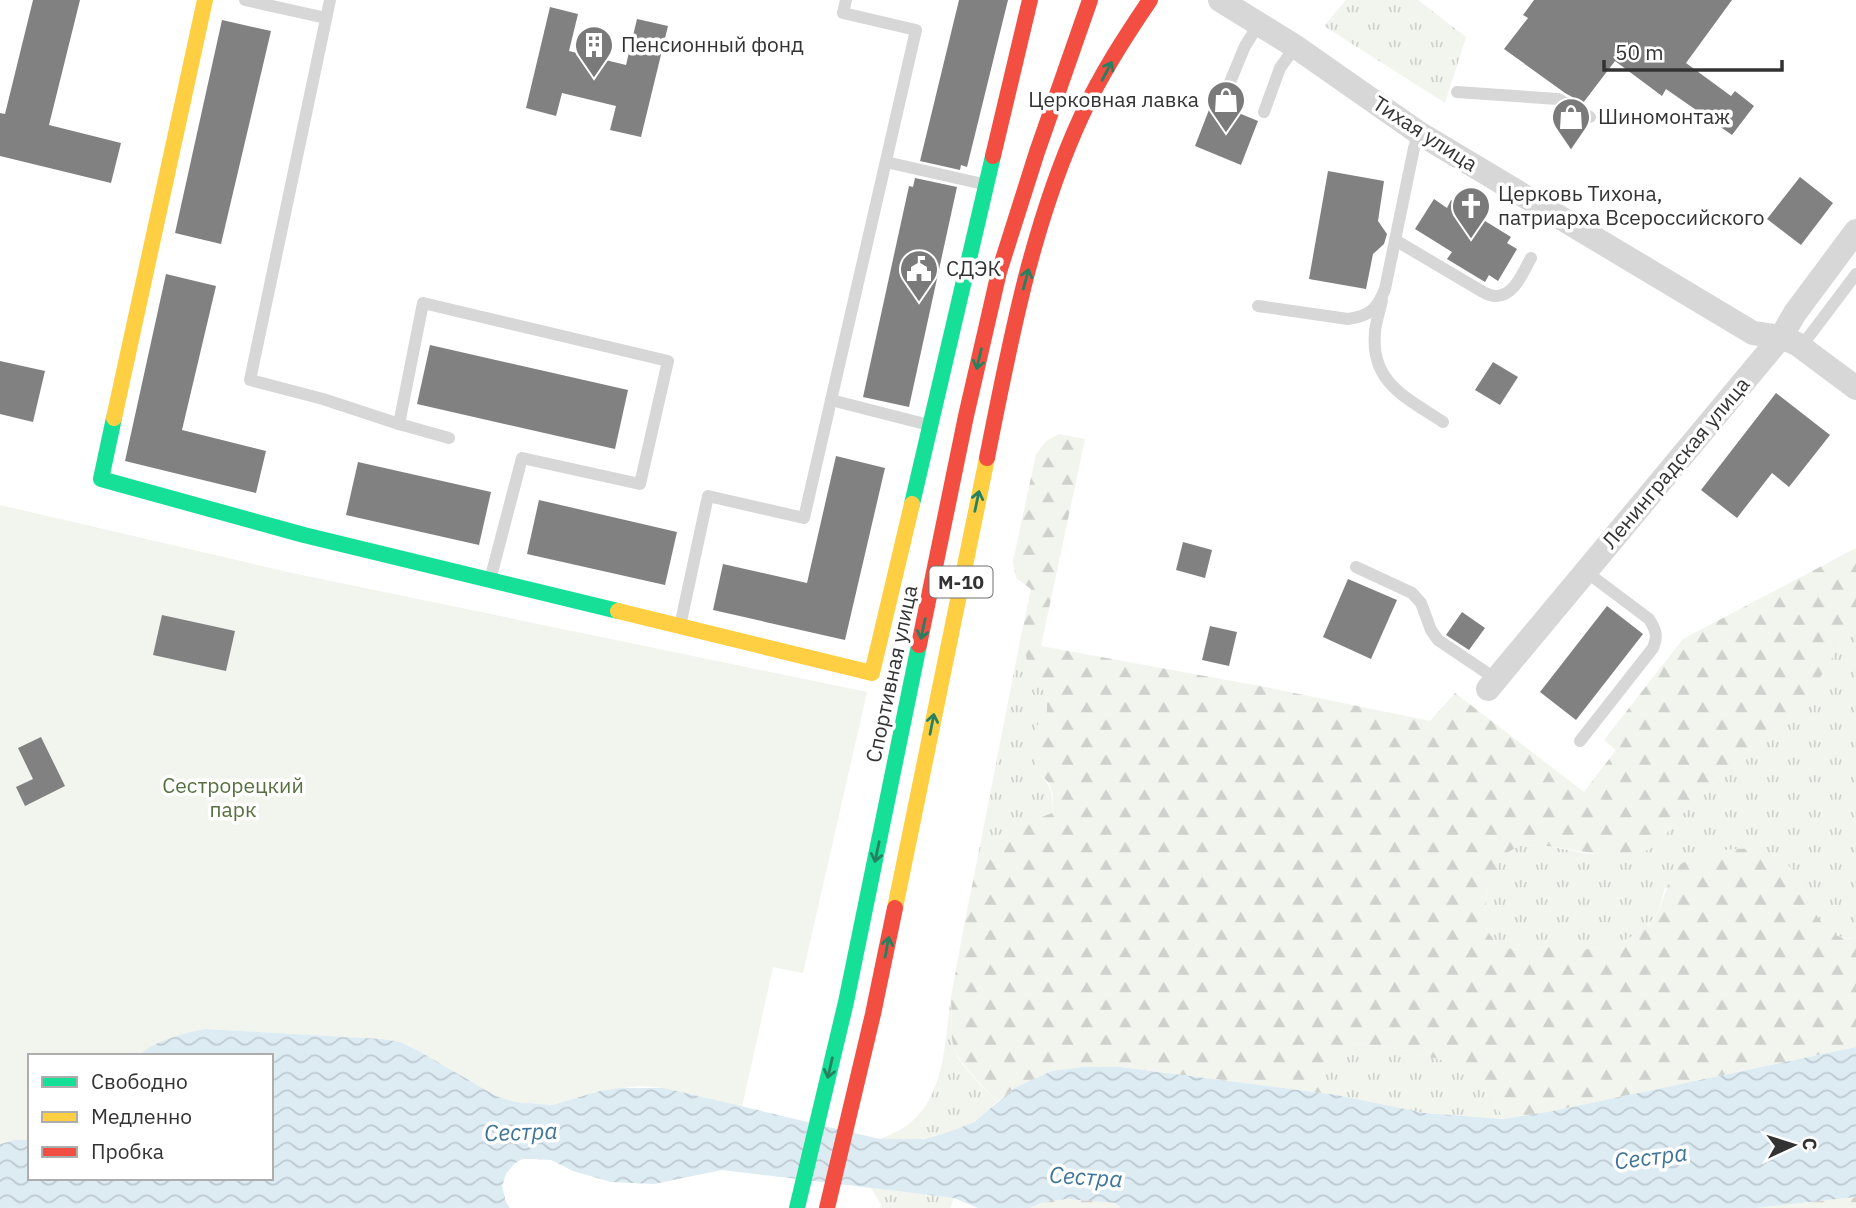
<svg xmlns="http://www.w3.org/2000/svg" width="1856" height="1208" font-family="'IBM Plex Sans',sans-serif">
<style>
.grass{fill:url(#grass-tufts)}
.forest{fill:url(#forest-firs)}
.park{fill:#f1f5ed}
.water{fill:url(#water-waves)}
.building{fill:#818181}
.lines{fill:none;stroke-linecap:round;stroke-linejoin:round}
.lane{stroke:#d7d7d7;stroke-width:12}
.street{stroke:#d7d7d7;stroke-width:24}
.fast{stroke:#16e098;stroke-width:16}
.slow{stroke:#ffcf43;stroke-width:16}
.jam{stroke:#f24e42;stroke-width:16}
.oneway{stroke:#268160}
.labels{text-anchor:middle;stroke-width:7;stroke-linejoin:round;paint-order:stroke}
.shield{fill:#fff;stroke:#707070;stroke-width:2}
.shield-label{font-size:19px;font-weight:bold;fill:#333}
.poi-label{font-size:21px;fill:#333;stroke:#fff;text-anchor:start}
.street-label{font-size:21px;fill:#333;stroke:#fff}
.park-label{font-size:21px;fill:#56703f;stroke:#fff}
.water-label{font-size:23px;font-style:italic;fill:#3f7597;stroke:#fff}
</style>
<defs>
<pattern id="grass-tufts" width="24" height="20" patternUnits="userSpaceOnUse" patternTransform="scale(1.75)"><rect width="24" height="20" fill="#f1f5ed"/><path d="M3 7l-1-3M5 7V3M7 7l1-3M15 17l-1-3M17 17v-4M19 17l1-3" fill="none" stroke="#cfd2cc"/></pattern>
<pattern id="forest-firs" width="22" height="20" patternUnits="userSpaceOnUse" patternTransform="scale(1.75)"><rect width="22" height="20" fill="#f1f5ed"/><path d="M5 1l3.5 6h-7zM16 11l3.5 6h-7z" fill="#cfd2cc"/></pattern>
<pattern id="water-waves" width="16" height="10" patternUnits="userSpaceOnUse" patternTransform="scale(1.75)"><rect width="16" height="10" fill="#ddebf3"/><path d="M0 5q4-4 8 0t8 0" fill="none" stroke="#becad1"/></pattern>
</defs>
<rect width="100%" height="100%" fill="#fff"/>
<!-- grass -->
<g class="grass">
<polygon points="1346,0 1418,0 1466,37 1445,103 1324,26"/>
<path d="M1856 621V939C1849 939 1834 936 1828 931 1818 923 1807 896 1801 884L1665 888 1658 913 1643 930 1622 942 1578 951 1555 945 1528 951 1499 947 1484 926 1488 885 1502 855 1519 846 1541 845 1591 854 1656 846 1685 811 1741 756 1784 722 1809 694 1829 664 1842 637Z"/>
<path d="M1019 646 1026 656 1029 671 1047 695V711L1037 726 1038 772C1052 787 1053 793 1052 813L1005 831 987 844 976 866Z"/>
<path d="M951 997C951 1012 951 1041 956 1054 963 1068 986 1090 997 1102 990 1108 984 1114 976 1120 949 1140 912 1141 880 1139 888 1135 897 1132 905 1127 946 1098 944 1043 951 997Z"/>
<polygon points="1351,1044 1384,1046 1442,1060 1472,1074 1490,1088 1503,1119 1425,1113 1337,1095 1326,1082 1322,1068 1333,1052"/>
<polygon points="871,1188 954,1198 950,1208 883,1208"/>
</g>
<!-- forest -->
<g class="forest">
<path d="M1059 434 1085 439 1041 646 1265 687 1430 721 1455 693 1584 792 1616 750 1604 740 1683 639 1856 548V621L1842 637 1829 664 1809 694 1784 722 1741 756 1685 811 1656 846 1639 854 1624 858 1541 845 1519 846 1503 855 1488 885 1484 926 1499 947 1528 951 1555 945 1578 951 1622 942 1643 930 1658 913 1674 868C1696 855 1710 851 1735 849 1752 848 1773 851 1786 863 1811 887 1813 941 1856 939V1047L1553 1111 1503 1119 1490 1088 1472 1074 1442 1060 1384 1046 1351 1044 1333 1052 1322 1068 1326 1082 1337 1095 1120 1067H1082L1052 1071 1016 1087 997 1102 968 1070 956 1054 952 1039 951 997 963 931 976 866 987 844 1005 831 1052 813 1053 795 1049 783 1038 772 1034 753 1037 726 1047 711V695L1029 671 1026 656 1019 646 1031 589 1016 578 1013 562 1036 454 1046 441Z"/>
<polygon points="1856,1197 1856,1208 1756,1208"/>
<polygon points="1067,1199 1117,1203 1121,1208 1030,1208 1043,1202"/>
</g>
<!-- park -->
<path class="park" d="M0 505 292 573 867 692 803 973 773 967 742 1107 664 1088 641 1086 600 1091 552 1105 515 1102 496 1096 417 1050 400 1042 383 1039 205 1029C186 1032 150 1042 139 1056H30V1140H14L0 1144Z"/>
<!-- water -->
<path class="water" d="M205 1029 383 1039 400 1042 417 1050 496 1096 515 1102 552 1105 600 1091 620 1088H664L880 1139H924L947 1133 974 1122 1016 1087 1052 1071 1082 1067H1120L1337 1095 1425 1113 1503 1119 1553 1111 1856 1047V1197L1756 1208H1121L1116 1203 1067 1199 1043 1202 1030 1208H978L954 1198 722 1170 654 1184 611 1182 573 1171 551 1160 533 1159H523L515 1163 506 1174 502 1186 506 1202 510 1208H0V1144L14 1140H30V1178H271V1056H139C150 1042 186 1032 205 1029Z"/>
<!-- building -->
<g class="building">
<polygon points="33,0 80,0 49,125 121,143 111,183 0,156 0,113 5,114"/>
<polygon points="959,0 1008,0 967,167 961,165 960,170 920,161"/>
<polygon points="1534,0 1732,0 1686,63 1731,96 1735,91 1754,106 1732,135 1666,89 1662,96 1615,61 1583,103 1565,93 1504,49 1528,18 1523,15"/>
<polygon points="550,7 578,14 569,51 626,65 637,19 668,26 641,137 610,130 616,106 562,93 556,116 526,108"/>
<polygon points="222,20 271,31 221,244 175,233"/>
<polygon points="1212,102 1258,121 1241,165 1195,146"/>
<polygon points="1328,171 1384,181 1378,221 1387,234 1384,244 1373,254 1366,289 1309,279"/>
<polygon points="1800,177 1833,203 1801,245 1767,219"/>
<polygon points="915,178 957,187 909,407 863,397 909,186 913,187"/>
<polygon points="1434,199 1447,208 1451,200 1511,237 1507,243 1517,249 1498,281 1489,275 1485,282 1447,259 1452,252 1415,229"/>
<polygon points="166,274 216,286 182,430 266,451 256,493 125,461"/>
<polygon points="430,345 628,390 615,449 417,404"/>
<polygon points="0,361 45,371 33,422 0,414"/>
<polygon points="1493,362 1518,377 1500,405 1475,390"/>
<polygon points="1776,393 1830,435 1789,487 1772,473 1737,518 1701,490"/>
<polygon points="836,456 885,468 845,640 713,610 723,564 807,583"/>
<polygon points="358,462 491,492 479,545 346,515"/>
<polygon points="539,500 677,532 665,585 527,554"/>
<polygon points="1183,542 1212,550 1205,578 1176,570"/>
<polygon points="1348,579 1397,600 1371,659 1323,637"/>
<polygon points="1607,606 1643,634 1576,720 1540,692"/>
<polygon points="1462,612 1485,628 1469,650 1446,635"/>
<polygon points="162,615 235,631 226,671 153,655"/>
<polygon points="1210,626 1237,632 1229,666 1202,660"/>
<polygon points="41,737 65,786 25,806 16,787 33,779 18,748"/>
</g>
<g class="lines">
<!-- lane -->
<g class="lane">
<polyline points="245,0 326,18"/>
<polyline points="330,0 250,380 323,399 399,424"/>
<polyline points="1228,87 1245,46 1259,24"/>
<polyline points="1457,92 1558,99 1590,117"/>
<polyline points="1264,112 1280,68 1295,47"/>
<polyline points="886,162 983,184"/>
<path d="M1395 240 1483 292C1487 294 1490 296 1495 296 1514 297 1523 272 1531 258"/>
<path d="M1382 300C1380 310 1376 321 1375 332 1370 383 1407 398 1443 422"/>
<path d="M1258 306 1348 319C1370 316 1377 309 1385 289L1414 148 1419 133"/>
<polyline points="1801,347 1856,274"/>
<polyline points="831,400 929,425"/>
<polyline points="449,438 399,424 423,303 668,361 640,484 522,458 490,580"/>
<polyline points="1356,567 1412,593 1421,603 1431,630 1438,640 1496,679"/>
<polyline points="680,626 708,496 804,518 916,30 843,13 846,0"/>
<path d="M1580 741 1653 648C1658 636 1656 630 1649 619L1585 571"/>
</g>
<!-- street -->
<g class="street">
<polyline points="1220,0 1296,47 1419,133 1753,333 1781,337 1797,344 1856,388"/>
<polyline points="1488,689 1781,337 1795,313 1856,231"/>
</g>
<!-- fast -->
<g class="fast">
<polyline points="114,418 101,479 304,535 618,611"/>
<polyline points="912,504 993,156"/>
<polyline points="797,1208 846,1002 919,645"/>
</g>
<!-- slow -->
<g class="slow">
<polyline points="114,418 205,0"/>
<polyline points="618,611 872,673 912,504"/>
<polyline points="895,908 987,458"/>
</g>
<!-- jam -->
<g class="jam">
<polyline points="993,156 1030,0"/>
<path d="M987 458C1010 342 1032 223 1082 115 1101 74 1125 37 1150 0"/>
<polyline points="919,645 966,416 999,272 1037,152 1090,0"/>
<polyline points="827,1208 873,1014 895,908"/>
</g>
</g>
<!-- one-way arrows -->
<defs><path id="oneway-shaft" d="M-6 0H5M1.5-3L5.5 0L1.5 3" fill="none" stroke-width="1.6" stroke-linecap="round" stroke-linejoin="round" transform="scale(1.75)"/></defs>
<g class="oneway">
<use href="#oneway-shaft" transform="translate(1107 71) rotate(-62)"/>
<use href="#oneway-shaft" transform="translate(1026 279) rotate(-75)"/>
<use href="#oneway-shaft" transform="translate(979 359) rotate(103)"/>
<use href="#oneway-shaft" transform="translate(977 501) rotate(-78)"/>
<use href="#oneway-shaft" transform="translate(923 629) rotate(102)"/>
<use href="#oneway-shaft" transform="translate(932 724) rotate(-79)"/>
<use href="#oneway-shaft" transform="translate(877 852) rotate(102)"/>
<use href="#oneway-shaft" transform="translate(887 947) rotate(-79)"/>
<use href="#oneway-shaft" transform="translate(830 1068) rotate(103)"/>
</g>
<!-- icons -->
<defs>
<symbol id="building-pin" viewBox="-11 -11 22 30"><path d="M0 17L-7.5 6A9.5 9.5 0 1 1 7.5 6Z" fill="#7a7a7a" stroke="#fff"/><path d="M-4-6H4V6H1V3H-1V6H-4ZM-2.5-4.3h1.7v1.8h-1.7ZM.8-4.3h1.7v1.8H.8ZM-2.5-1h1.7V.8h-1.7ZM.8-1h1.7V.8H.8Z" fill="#fff"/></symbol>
<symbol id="shop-pin" viewBox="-11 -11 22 30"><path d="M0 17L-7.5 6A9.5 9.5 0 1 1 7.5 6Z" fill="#7a7a7a" stroke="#fff"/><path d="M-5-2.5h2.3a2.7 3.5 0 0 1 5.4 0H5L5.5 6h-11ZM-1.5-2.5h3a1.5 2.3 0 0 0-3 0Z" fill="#fff"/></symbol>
<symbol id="church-pin" viewBox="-11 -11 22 30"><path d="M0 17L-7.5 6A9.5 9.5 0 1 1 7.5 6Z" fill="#7a7a7a" stroke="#fff"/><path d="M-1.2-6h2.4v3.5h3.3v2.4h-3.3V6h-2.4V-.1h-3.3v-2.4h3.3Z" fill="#fff"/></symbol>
<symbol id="civic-pin" viewBox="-11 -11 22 30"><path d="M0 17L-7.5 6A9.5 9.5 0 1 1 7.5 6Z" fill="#7a7a7a" stroke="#fff"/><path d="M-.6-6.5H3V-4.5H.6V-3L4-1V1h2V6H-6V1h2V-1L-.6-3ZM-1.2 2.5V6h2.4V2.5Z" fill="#fff"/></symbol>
</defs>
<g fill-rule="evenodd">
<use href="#building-pin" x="572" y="23" width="44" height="60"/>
<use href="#shop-pin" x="1204" y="78" width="44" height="60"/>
<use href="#shop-pin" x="1549" y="95" width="44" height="60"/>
<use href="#church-pin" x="1449" y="184" width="44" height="60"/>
<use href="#civic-pin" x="897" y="247" width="44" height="60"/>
</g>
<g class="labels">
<!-- shield labels -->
<rect class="shield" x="929.5" y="566.5" width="63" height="31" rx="5"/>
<g class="shield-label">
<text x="961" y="589">М-10</text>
</g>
<!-- poi labels -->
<g class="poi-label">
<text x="621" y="52">Пенсионный фонд</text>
<text x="1199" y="107" text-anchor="end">Церковная лавка</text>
<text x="1598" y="124">Шиномонтаж</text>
<text x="1498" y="201">Церковь Тихона,<tspan x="1498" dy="24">патриарха Всероссийского</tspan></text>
<text x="946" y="276">СДЭК</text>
</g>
<!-- street labels -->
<g class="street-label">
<text transform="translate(1425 134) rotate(33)" y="7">Тихая улица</text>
<text transform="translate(1676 463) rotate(-50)" y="7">Ленинградская улица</text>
<text transform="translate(892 674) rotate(-78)" y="7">Спортивная улица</text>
</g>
<!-- park labels -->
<g class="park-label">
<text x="233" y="793">Сестрорецкий<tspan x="233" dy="24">парк</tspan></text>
</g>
<!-- water labels -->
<g class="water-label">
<text transform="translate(521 1132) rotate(-2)" y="8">Сестра</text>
<text transform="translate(1651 1157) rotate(-7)" y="8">Сестра</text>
<text transform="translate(1086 1177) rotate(4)" y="8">Сестра</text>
</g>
</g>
<!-- legend -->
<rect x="28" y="1054" width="245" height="126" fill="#ffffff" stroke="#adadad" stroke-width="2"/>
<rect x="42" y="1077" width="35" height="10" fill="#16e098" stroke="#adadad" stroke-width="2"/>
<text x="91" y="1089" font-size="21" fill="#333333">Свободно</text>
<rect x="42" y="1112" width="35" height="10" fill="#ffcf43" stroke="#adadad" stroke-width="2"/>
<text x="91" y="1124" font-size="21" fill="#333333">Медленно</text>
<rect x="42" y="1147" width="35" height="10" fill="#f24e42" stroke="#adadad" stroke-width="2"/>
<text x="91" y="1159" font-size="21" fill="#333333">Пробка</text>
<!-- north arrow -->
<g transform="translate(1793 1145) rotate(86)" stroke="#ffffff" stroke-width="5" paint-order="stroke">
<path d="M0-5L12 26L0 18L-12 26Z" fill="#333333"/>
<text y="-10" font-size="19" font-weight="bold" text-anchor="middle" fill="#333333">С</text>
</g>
<!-- scale -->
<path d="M1604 60v10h178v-10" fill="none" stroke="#333333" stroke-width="3.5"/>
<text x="1615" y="60" font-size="21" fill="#333333" stroke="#ffffff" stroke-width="5" paint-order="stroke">50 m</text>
</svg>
